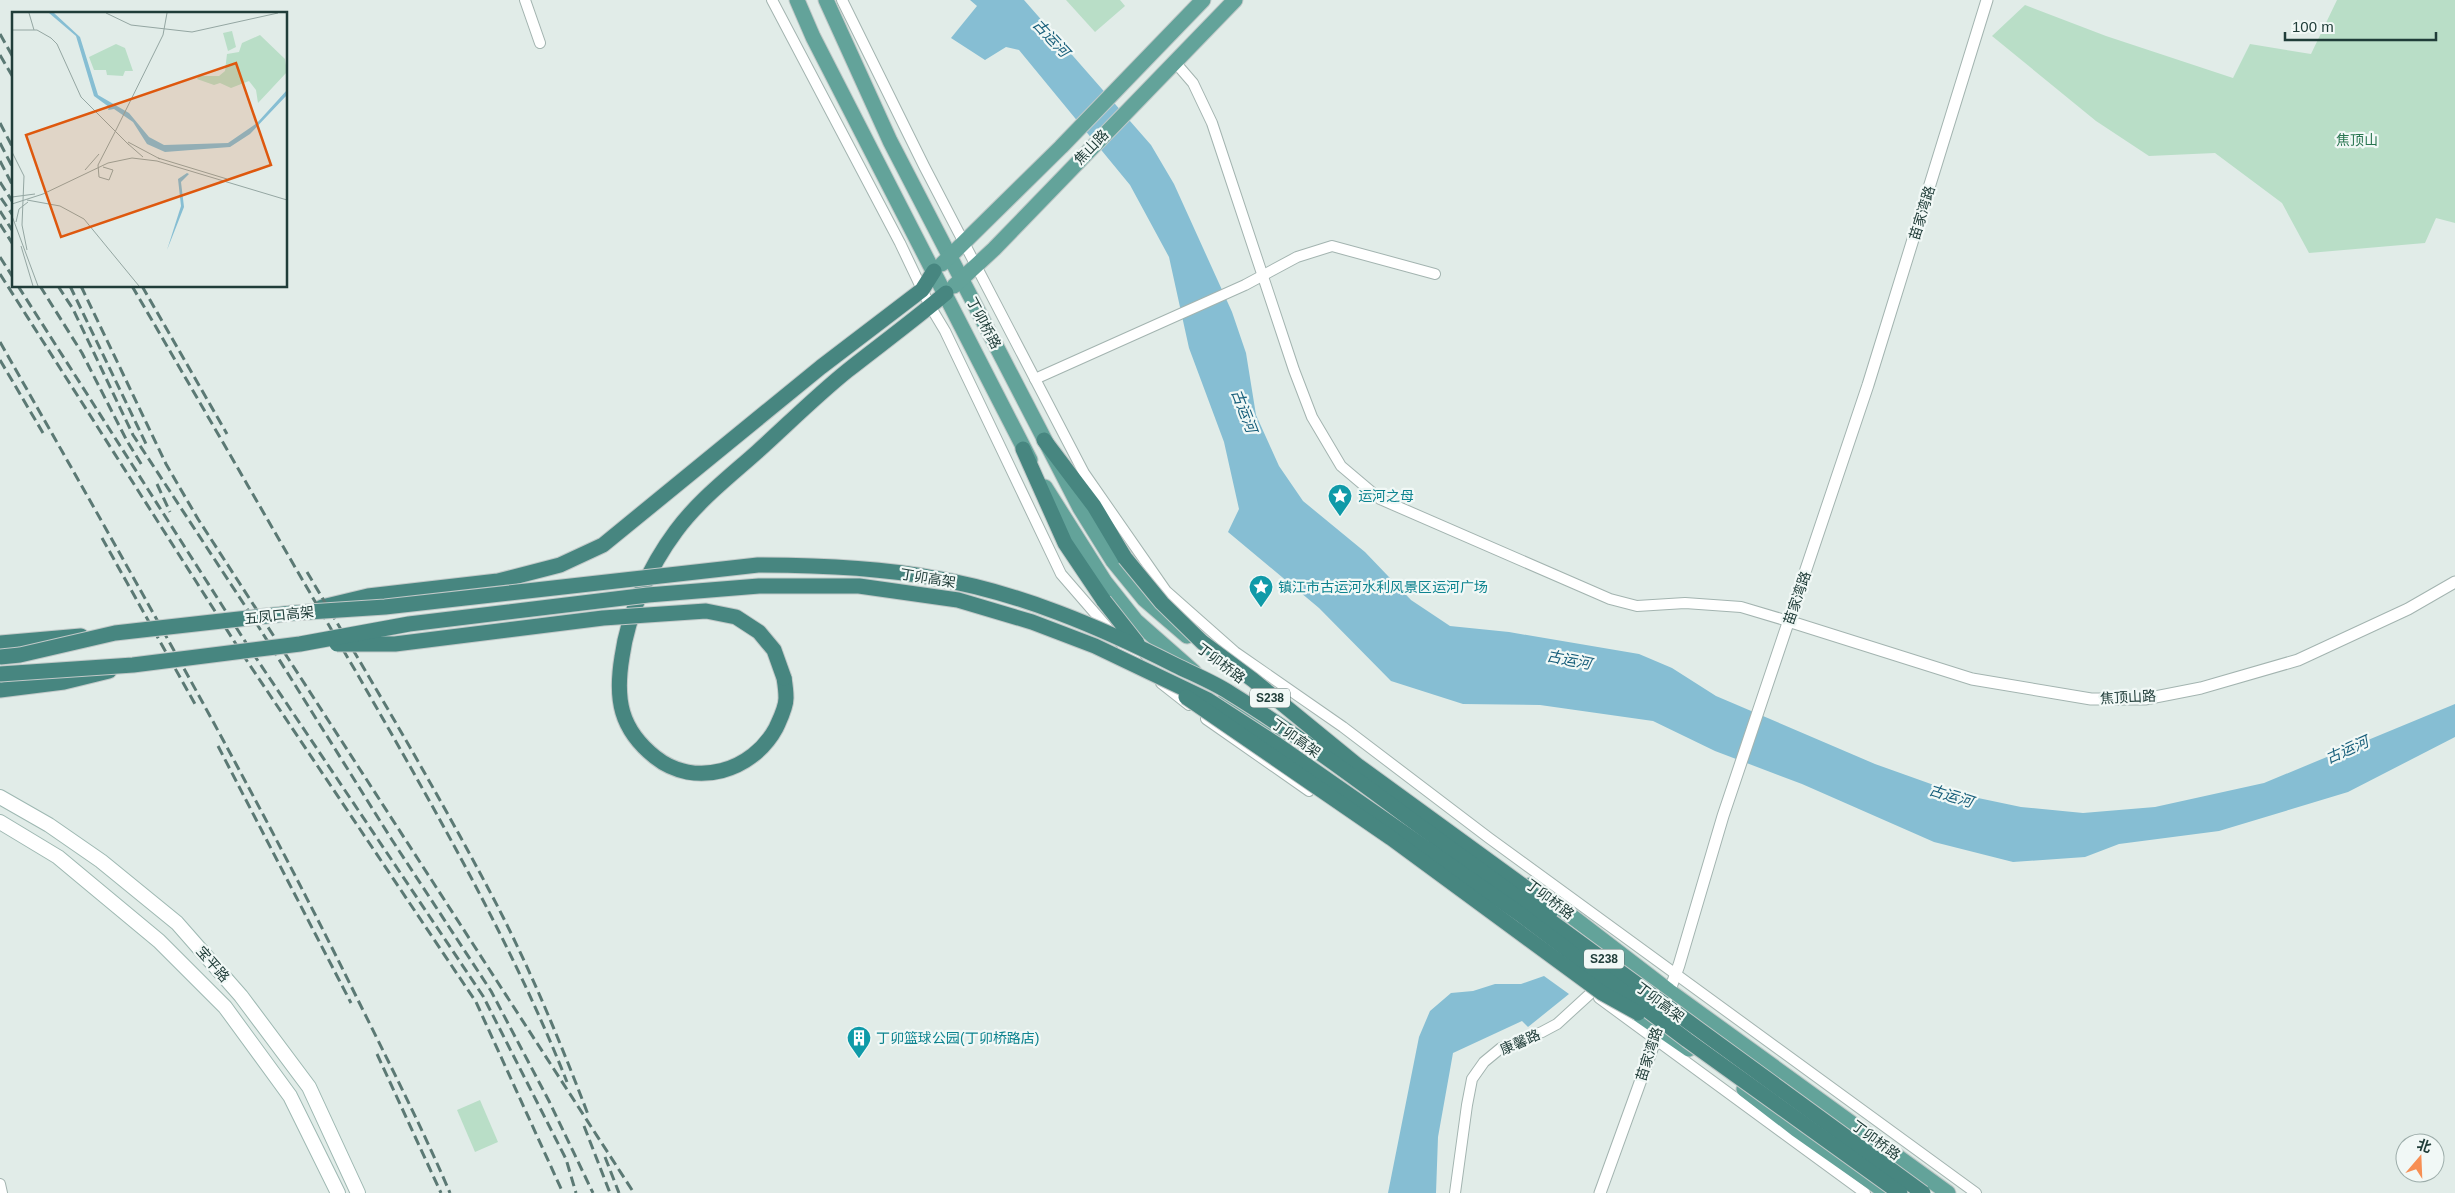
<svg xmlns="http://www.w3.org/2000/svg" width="2455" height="1193" font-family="Arial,'Noto Sans SC',sans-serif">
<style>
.green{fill:#b9dec7}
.water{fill:#86bed3}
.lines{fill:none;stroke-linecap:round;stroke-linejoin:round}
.minor-casing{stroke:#a3b4b0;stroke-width:12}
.tertiary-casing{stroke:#a3b4b0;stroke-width:13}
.secondary-casing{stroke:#9eb8b2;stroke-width:16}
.primary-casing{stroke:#c1c9c8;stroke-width:17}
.trunk-casing{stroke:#c1c9c8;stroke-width:17}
.minor{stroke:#fff;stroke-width:10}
.tertiary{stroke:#fff;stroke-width:11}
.secondary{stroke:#fff;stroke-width:14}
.primary{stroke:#63a39a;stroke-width:15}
.trunk{stroke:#478680;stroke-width:15}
.rail{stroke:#5b7974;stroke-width:3;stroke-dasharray:10 5;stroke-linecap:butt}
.trunk-bridge-casing{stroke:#c1c9c8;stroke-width:17;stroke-linecap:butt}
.trunk-bridge{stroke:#478680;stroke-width:15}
.labels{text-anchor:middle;stroke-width:4.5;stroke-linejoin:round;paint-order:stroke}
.shield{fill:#f1f8f6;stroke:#5f7572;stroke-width:1}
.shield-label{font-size:12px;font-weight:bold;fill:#203d39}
.park-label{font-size:14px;fill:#297550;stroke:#f1f8f6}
.street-label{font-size:14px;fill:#203d39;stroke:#f1f8f6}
.culture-label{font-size:14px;fill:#0d838f;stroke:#f1f8f6;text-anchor:start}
.water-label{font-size:15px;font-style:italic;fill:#185f7b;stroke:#f1f8f6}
.inset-road{fill:none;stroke:#94a6a2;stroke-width:1}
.view{fill:#de580e;fill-opacity:0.15;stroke:#de580e;stroke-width:2.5}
.inset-edge{fill:none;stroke:#203d39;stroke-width:2.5}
</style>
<rect width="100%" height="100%" fill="#e1ece8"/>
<!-- green -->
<g class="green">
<polygon points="1066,0 1120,0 1125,6 1095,32"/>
<polygon points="2337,0 2455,0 2455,223 2436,218 2425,243 2309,253 2282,203 2215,153 2149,156 2096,121 1992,36 2025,5 2106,36 2233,78 2250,44 2311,54"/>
<polygon points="480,1100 498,1142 475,1152 457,1110"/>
</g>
<!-- water -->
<g class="water">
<polygon points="970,0 1024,0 1151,145 1174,184 1232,312 1246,353 1256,415 1279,466 1303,501 1365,552 1411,600 1450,626 1509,632 1639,654 1672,668 1716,696 1875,764 1959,794 2021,807 2083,813 2155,807 2264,783 2455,704 2455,737 2348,792 2219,831 2119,844 2085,857 2013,862 1934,842 1802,784 1715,751 1653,721 1540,705 1463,704 1391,681 1319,608 1228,532 1239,509 1224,442 1189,348 1169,257 1130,185 1019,50 1006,47 985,60 951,38 977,6"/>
<polygon points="1544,976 1569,994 1528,1027 1522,1021 1453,1053 1438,1137 1436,1193 1388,1193 1419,1037 1430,1011 1451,993 1473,991 1495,984 1521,984"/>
</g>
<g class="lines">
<defs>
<g id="minor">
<polyline points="525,0 540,43"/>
<polyline points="772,0 900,243 930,306 945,331 1061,574 1139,664"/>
<polyline points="842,0 924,166 1084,473 1166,591 1235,652 1343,727 1489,838 1976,1193"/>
<polyline points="1174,61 1193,83 1212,123 1294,370 1312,417 1341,466 1380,499 1610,599 1637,606 1685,603 1741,607 1788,621"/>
<polyline points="1035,379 1245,285 1297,257 1332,246 1435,274"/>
<polyline points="1161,683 1189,705"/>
<polyline points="1206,719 1309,791"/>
<polyline points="1599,998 1865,1193"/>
<polyline points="0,1184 2,1193"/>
<polyline points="1455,1193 1467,1105 1472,1079 1484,1062 1501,1048 1542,1032 1557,1024 1592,992"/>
</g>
<g id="tertiary">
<polyline points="1788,621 1972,679 2091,699 2145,699 2201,688 2298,660 2408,609 2455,582"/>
<polyline points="1667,998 1679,965 1723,816 1868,385 1987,0"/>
<polyline points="1600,1193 1655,1041 1659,1022"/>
</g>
<g id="secondary">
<polyline points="0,797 49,825 101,861 177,923 241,996 309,1087 358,1193"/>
<polyline points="0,822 58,857 88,882 159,941 225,1007 290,1096 338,1193"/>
</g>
<g id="primary">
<polyline points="797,0 813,37 1030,460"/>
<polyline points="826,0 890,141 1080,508 1113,561 1144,599 1187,636"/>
<polyline points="942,264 1061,147 1203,0"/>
<polyline points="954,286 994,249 1235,0"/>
<polyline points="1045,487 1105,582 1136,621 1194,672"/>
<polyline points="1226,697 1280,740"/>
<polyline points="1531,885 1669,991 1948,1193"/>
<polyline points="1628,1007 1689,1049"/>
<polyline points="1744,1089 1796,1129 1887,1193"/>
</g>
<g id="trunk">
<polyline points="1044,440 1094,506 1125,558"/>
<polyline points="1023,449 1065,543 1104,601"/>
<polyline points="322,607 368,596 498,581 560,565 603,545 821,367 922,290 934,271"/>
<polyline points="0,643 81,636"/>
<path d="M784 678C785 684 786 691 786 698 786 708 780 719 776 728 753 771 695 789 655 757 620 729 615 699 622 657 628 613 650 566 676 531 698 501 729 477 757 452 787 425 816 396 847 371 880 345 914 320 946 293"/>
<polyline points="0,690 64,682 109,671"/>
</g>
</defs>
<!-- minor casing -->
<use href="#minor" class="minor-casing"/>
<!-- tertiary casing -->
<use href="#tertiary" class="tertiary-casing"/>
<!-- secondary casing -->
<use href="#secondary" class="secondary-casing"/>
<!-- primary casing -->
<use href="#primary" class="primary-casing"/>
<!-- trunk casing -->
<use href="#trunk" class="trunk-casing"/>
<!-- minor -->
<use href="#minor" class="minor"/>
<!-- tertiary -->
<use href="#tertiary" class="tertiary"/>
<!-- secondary -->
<use href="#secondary" class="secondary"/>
<!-- primary -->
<use href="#primary" class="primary"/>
<!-- trunk -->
<use href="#trunk" class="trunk"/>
<!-- rail -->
<g class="rail">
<polyline points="0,34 14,59"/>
<polyline points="0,55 14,79"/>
<polyline points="0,123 14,150"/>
<polyline points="0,143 14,170"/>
<polyline points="0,161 14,188"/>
<polyline points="0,182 14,204"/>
<polyline points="1,198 14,217"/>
<polyline points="0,211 12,230"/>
<polyline points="0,224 14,246"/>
<polyline points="0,257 14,279"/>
<polyline points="0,274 241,652 476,1002 563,1193"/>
<polyline points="18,286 248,646 483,996 566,1159 576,1193"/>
<polyline points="40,286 82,353 127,441 143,467"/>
<polyline points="58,286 73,309 133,435 255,621 392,840 491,991 549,1101 593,1193"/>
<polyline points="70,286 148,448"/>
<polyline points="81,286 166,464 198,519 634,1193"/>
<path d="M132 286C208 416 283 547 359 677 434 808 511 941 567 1082"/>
<polyline points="142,286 227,434"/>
<path d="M0 342C122 557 245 771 354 992 387 1059 421 1125 450 1193"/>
<polyline points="0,360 43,433"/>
<polyline points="157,484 170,512"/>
<polyline points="102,538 195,704"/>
<path d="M307 572C369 677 432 782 489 890 528 963 560 1041 589 1117"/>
<polyline points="218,746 351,1003"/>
<polyline points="377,1054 441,1193"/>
<polyline points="584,1126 610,1193"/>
<polyline points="605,1157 619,1193"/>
</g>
<defs>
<g id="trunk-bridge">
<polyline points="1125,558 1162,603 1202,642 1253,680 1357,765 1526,888 1551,911"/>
<polyline points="1104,601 1137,643"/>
<polyline points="337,644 395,644 603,618 706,611 736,617 759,632 774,650 784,678"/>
<path d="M0 657 20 655 115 633 293 613 385 607 758 565C816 565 876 567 934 578 1018 592 1100 627 1175 665 1193 674 1213 682 1230 693 1316 746 1396 810 1479 869 1628 976 1774 1086 1923 1193"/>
<polyline points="0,674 133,665 300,644 409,624 648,595 759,586 859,586 958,600 1032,622 1095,646 1208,700 1276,744 1520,914 1687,1040 1900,1193"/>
<polyline points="1186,697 1391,838 1602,993 1638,1013"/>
</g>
</defs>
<!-- trunk-bridge casing -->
<use href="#trunk-bridge" class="trunk-bridge-casing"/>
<!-- trunk-bridge -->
<use href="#trunk-bridge" class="trunk-bridge"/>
</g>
<!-- icons -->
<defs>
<symbol id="sight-pin" viewBox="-11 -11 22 30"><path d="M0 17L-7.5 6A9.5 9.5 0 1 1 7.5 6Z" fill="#0f9aa8" stroke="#f1f8f6"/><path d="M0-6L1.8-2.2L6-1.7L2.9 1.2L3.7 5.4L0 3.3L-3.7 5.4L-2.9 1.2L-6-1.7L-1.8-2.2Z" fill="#fff"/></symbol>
<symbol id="building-pin" viewBox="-11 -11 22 30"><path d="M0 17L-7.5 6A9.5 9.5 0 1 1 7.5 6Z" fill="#0f9aa8" stroke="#f1f8f6"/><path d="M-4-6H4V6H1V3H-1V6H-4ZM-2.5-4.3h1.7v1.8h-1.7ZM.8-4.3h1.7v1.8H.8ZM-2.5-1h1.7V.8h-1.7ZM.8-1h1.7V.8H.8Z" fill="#fff"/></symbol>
</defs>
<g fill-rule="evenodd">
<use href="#sight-pin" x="1326" y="482" width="28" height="38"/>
<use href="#sight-pin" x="1247" y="573" width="28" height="38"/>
<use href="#building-pin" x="845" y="1024" width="28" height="38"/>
</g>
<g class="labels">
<!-- shield labels -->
<g class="shield">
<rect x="1250" y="688.5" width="40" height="19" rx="4"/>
<rect x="1584" y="949.5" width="40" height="19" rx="4"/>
</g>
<g class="shield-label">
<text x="1270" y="702">S238</text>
<text x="1604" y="963">S238</text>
</g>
<!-- park labels -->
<g class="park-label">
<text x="2357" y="145">焦顶山</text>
</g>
<!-- street labels -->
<g class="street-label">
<text transform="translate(1091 147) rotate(-46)" y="5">焦山路</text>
<text transform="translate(1922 213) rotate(-73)" y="5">苗家湾路</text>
<text transform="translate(984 323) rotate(62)" y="5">丁卯桥路</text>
<text transform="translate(928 578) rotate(9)" y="5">丁卯高架</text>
<text transform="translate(1797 598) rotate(-71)" y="5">苗家湾路</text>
<text transform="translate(279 615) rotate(-6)" y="5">五凤口高架</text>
<text transform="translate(1221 663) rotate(37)" y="5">丁卯桥路</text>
<text transform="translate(2128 697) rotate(-3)" y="5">焦顶山路</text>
<text transform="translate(1296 738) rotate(35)" y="5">丁卯高架</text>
<text transform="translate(1550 899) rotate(37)" y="5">丁卯桥路</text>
<text transform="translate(213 964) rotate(49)" y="5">宝平路</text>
<text transform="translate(1660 1002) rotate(37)" y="5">丁卯高架</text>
<text transform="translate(1520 1042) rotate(-24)" y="5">康馨路</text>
<text transform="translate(1649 1054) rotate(-72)" y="5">苗家湾路</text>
<text transform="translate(1876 1140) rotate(36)" y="5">丁卯桥路</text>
</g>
<!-- culture labels -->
<g class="culture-label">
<text x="1358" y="501">运河之母</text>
<text x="1278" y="592">镇江市古运河水利风景区运河广场</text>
<text x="876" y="1043">丁卯篮球公园(丁卯桥路店)</text>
</g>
<!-- water labels -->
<g class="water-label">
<text transform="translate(1051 38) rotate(47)" y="5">古运河</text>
<text transform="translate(1244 411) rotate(69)" y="5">古运河</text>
<text transform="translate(1569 660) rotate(11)" y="5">古运河</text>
<text transform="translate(2347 750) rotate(-24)" y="5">古运河</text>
<text transform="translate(1951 796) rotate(17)" y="5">古运河</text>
</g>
</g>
<!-- overview -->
<g transform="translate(12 12)">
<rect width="275" height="275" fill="#e1ece8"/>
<path d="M220 19 224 35 216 39 211 21ZM248 23 273 47 275 60 246 91 244 78 237 69 219 76 208 71 202 73 185 67 187 64H207L213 59 215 42 227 40 230 31ZM104 32 113 36 121 59H113L111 64 95 63 94 58H82L77 45Z" fill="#b9dec7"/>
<path d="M37 1H42L68 25 86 83 117 101 137 125 152 133 216 131 245 111 275 78V83L238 122 218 135 153 140 135 132 121 110 102 97 96 98 97 95 82 84 64 24ZM175 161 177 162 169 170 172 195 155 238 169 194 166 167Z" fill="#86bed3"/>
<path class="inset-road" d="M17 1 22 18M94 1 119 13 180 20 266 1M0 18H25L39 26 45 32 69 85 117 133M103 120 151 23 155 1M116 130 148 147M115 131 131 145M0 140 12 164 10 213 15 238M146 146 215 167M91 155 101 158 97 168 87 165 86 153 103 120M73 158 87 142M0 185 23 182M15 188 48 194 72 207 127 274M0 192 31 182 96 151 120 146 145 149 275 188M0 204 26 274M4 210 7 197 16 190M9 234 21 274"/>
<path class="view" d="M224 51 259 153 49 225 14 123Z"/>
<rect width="275" height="275" class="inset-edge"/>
</g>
<!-- north arrow -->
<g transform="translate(2420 1158) rotate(19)"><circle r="24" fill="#f1f8f6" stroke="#9dadaa"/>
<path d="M0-4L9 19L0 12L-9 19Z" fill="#f78f54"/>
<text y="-8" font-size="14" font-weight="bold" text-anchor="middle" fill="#203d39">北</text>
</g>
<!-- scale -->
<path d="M2285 32v8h151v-8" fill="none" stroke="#203d39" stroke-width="2.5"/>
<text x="2292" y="32" font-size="15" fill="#203d39" stroke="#f1f8f6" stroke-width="4" paint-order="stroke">100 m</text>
</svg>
